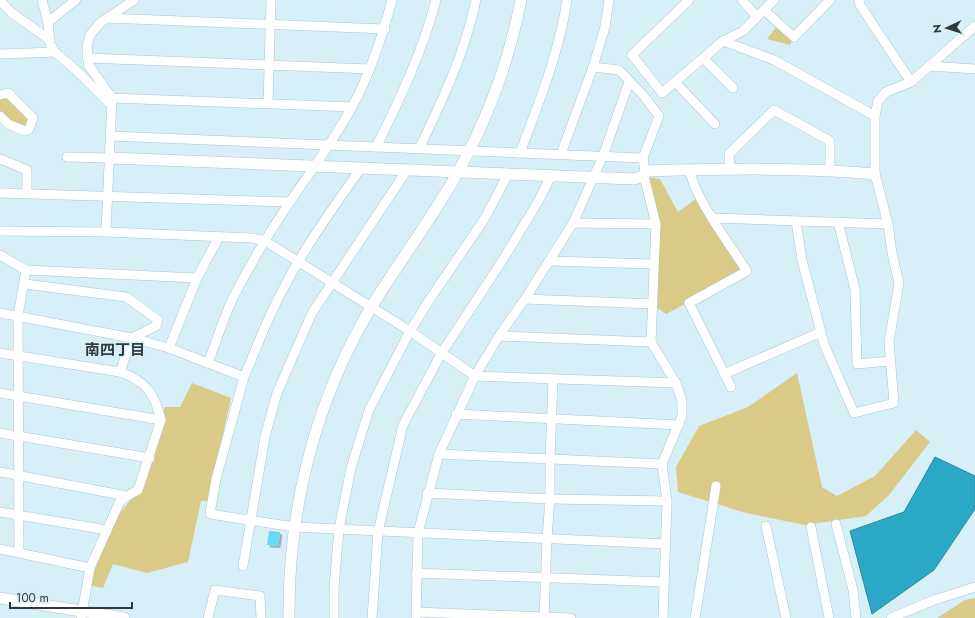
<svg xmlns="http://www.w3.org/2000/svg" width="975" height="618" font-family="Jost,'Noto Sans JP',sans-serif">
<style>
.green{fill:#daca87}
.water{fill:#2ca8c7;stroke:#2d879e}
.building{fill:#66d8f8;filter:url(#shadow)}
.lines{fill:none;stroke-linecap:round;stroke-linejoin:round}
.minor-casing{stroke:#adc4cc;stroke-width:10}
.tertiary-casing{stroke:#adc4cc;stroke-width:12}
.minor{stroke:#fff;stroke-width:9}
.tertiary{stroke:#fff;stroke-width:11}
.labels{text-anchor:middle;stroke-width:3;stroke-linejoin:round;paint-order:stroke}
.neighbourhood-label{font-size:15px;font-weight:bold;fill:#303a3d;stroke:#d7eff7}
</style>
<defs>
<filter id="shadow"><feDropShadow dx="2.5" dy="2.5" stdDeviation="0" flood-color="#0004"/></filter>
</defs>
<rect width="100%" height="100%" fill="#d7eff7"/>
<!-- green -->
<g class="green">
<polygon points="777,26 792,41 790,45 767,39"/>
<path d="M9 96 28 115V125C16 132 8 121 0 113V98Z"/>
<polygon points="648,177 660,179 678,212 697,198 745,273 666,314 657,308 658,244"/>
<polygon points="797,373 822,487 837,496 875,476 916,430 930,442 889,495 866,516 805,525 746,513 678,492 676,467 699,426 748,407"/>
<polygon points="192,383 231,398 208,501 201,501 188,562 147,573 113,564 103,588 88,585 107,530 138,490 165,407 180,407"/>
<polygon points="975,598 975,618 937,618 965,600"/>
</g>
<!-- water -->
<polygon class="water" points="935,457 975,476 975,509 934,570 872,614 850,531 904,512"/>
<!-- building -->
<polygon class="building" points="269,531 280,532 278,546 267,545"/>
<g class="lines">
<defs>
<g id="minor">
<polyline points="42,0 48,22 50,44 55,52 78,72 111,105"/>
<polyline points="609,0 605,27 593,67 619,70 643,95 659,116 643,158 645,171"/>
<polyline points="689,0 632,55 662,93 723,41 774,60 875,116"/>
<polyline points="742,0 757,17"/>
<polyline points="859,0 860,5 911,82"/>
<polyline points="0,1 12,13 50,40"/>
<polyline points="764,10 794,37 830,0"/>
<polyline points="107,18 385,29"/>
<polyline points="48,22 76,0"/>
<polyline points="723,41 743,31 774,0"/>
<polyline points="0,54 55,52"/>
<polyline points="87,58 370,69"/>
<polyline points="703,58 733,88"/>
<polyline points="929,66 975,69"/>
<polyline points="675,82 715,124"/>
<polyline points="0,95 8,93 33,118 29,129 25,131 8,124 0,116"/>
<polyline points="112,98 352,107"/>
<polyline points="268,104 271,0"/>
<polyline points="111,136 643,158"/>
<path d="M376 147C400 99 422 53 436 0"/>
<path d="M419 149C442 101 465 53 476 0"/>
<path d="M520 153C539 103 559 53 567 0"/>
<polyline points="561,154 593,67"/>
<polyline points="67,157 110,158"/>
<polyline points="0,159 27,170 27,193"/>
<path d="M690 170C693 196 732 248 747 271L689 303 731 387"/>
<polyline points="730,170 729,154 774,110 830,141 830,169"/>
<polyline points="644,176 656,224 651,342 676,383 682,401 682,416 662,464 667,501 663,618"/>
<polyline points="0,193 289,202"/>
<polyline points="713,218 888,224"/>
<polyline points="796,221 802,260 824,344 854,413 894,403 889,342 899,283 892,253 888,224 875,174 875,116 878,101 886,92 911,82 975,26"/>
<polyline points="838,222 855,289 857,364 890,361"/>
<polyline points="573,223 656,224"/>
<polyline points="0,231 106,232 252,238 265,241 410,331 475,376 676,383"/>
<polyline points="106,232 112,98 89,66 87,46 90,35 100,23 134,0"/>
<polyline points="0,255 26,270 18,316 19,552"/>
<polyline points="550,261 653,264"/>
<polyline points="26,270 197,278"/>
<polyline points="525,299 653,304"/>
<polyline points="0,313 132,338 169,348 244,377 216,479 210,514 294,527 665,544"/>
<polyline points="499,336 651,342"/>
<polyline points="169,348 197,278 219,237"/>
<polyline points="0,353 120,372 132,338 156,326 158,320 126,297 25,284"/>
<path d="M208 363C216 342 223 320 232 300 242 280 254 259 266 239 293 194 326 154 352 107 370 74 382 37 392 0"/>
<path d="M120 372C146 381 155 394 161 420"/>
<polyline points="724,374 821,332"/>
<path d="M244 377C253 357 260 337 269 318 293 264 327 216 361 168"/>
<polyline points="0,393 161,420 138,490 127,496"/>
<polyline points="456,414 679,425"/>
<polyline points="0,433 150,458"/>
<polyline points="439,454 662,464"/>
<polyline points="0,472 127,496 120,501 90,568 81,618"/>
<polyline points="427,493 550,499 667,501"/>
<polyline points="0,512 107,530"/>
<polyline points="836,524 853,590 856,618"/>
<polyline points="766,526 786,618"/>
<polyline points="811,527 829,618"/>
<polyline points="0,549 90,568"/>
<polyline points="243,566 265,437 277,393 312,313 407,170"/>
<polyline points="416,573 664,582"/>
<polyline points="416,612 571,618"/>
<polyline points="208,618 215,590 260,596 261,618"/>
<polyline points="334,618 334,587 339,529 351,468 369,410 410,331 430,299 485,218 508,174"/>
<polyline points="372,618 378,532 403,425 441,354 504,258 539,200 551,176"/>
<polyline points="416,618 418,533 439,454 475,376 499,336 525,299 573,223 603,156 629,82"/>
<polyline points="544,618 547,538 550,499 550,460 553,379"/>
<polyline points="695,618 716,486"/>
<polyline points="891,618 934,600 975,587"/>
</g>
<g id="tertiary">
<path d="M110 158 634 179 644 176 645 171C721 169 799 167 875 174"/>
<polyline points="0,598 124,618"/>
<path d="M289 618C288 523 309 427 352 342 377 292 411 249 440 202 479 141 507 71 521 0"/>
</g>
</defs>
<!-- minor casing -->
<use href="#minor" class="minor-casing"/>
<!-- tertiary casing -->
<use href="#tertiary" class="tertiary-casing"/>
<!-- minor -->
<use href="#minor" class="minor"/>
<!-- tertiary -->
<use href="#tertiary" class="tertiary"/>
</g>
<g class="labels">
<!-- neighbourhood labels -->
<g class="neighbourhood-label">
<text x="115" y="355">南四丁目</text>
</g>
</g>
<!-- north arrow -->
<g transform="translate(947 28) rotate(266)" stroke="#d7eff7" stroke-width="3" paint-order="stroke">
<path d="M0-3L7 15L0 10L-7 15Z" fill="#303a3d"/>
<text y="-6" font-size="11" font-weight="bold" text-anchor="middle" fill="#303a3d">N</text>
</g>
<!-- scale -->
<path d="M10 602v6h122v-6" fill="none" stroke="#303a3d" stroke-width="2"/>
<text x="16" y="602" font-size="12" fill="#303a3d" stroke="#d7eff7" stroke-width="3" paint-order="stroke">100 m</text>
</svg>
